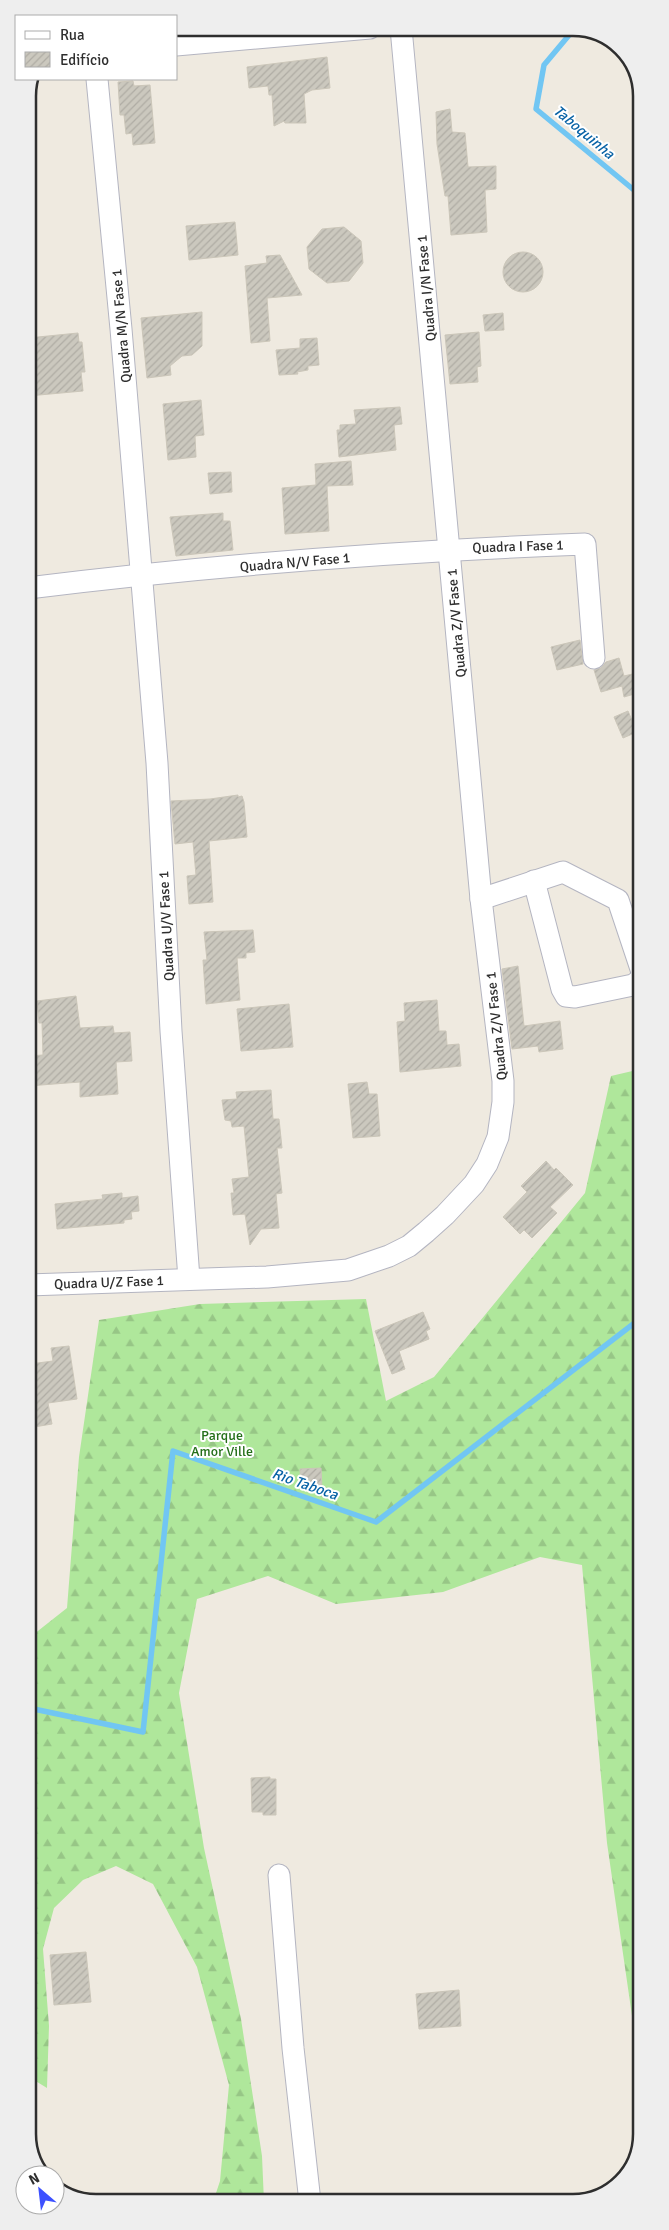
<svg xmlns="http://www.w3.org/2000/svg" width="669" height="2230" font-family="Signika,sans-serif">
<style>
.forest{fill:url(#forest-firs)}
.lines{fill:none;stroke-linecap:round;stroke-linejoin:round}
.stream{stroke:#71c6f3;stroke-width:5.5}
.building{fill:url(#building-hatch);stroke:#cbc6b9}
.minor-casing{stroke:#b4b5c1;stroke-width:23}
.minor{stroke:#fff;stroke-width:21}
.labels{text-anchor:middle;stroke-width:4;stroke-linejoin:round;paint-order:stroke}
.street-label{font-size:14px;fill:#2e2e2e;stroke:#fff}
.park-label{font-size:14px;fill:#246f19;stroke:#fff}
.water-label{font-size:15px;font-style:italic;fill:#0963a6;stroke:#fff}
.rim{fill:none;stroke:#2e2e2e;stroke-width:2.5}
</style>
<defs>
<pattern id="forest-firs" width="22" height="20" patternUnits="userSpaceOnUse" patternTransform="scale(1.25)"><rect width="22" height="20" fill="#afe79b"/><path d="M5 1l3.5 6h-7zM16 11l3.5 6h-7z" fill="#97c686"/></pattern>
<pattern id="building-hatch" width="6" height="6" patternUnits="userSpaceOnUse" patternTransform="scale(1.25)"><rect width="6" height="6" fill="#cbc8be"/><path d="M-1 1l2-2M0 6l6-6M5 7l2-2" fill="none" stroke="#afaca4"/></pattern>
</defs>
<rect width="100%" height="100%" fill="#efeae0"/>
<!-- forest -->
<polygon class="forest" points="641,1069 641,2078 607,1843 582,1565 540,1557 443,1592 336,1604 268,1576 197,1599 179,1693 204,1848 241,2019 262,2156 264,2202 213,2202 220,2181 229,2085 197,1967 153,1884 116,1866 83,1880 54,1908 43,1949 49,2026 47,2088 29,2077 29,1638 67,1608 79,1457 99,1320 200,1304 366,1299 386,1401 434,1377 585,1193 611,1076"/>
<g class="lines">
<!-- stream -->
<g class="stream">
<polyline points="575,28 544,65 536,109 640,195"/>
<polyline points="29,1708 143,1732 173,1451 376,1522 641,1318"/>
</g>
</g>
<!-- building -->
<g class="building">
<polygon points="327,57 330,88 312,90 304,94 306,123 285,123 284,121 274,126 272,95 269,95 268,86 249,88 247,67"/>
<polygon points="133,81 134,86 150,85 155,143 133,145 132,133 126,134 124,115 120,115 118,82"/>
<polygon points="450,109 452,132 465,133 468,167 496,166 496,189 485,190 487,232 451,235 448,196 445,196 437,144 436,112"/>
<polygon points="235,222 238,255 189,260 186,226"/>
<polygon points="344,227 361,241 363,263 349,281 327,283 309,269 307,247 322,229"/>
<circle cx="523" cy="272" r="20"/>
<polygon points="280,255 302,295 267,298 270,341 251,343 245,266 267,263 266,256"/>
<polygon points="202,312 202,346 192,355 182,356 170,366 171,375 147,378 141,318"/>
<polygon points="503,313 504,330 485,331 483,315"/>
<polygon points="479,332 481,366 477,367 478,382 450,384 445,335"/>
<polygon points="78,333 79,342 82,342 85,372 81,372 83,391 28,396 28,338"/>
<polygon points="317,338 319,365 308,366 308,370 297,372 298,374 279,375 276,350 300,348 300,339"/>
<polygon points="201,400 204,435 195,436 196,457 168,460 163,404"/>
<polygon points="400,407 402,424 394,425 396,450 339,457 337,430 340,430 340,425 356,424 354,410"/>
<polygon points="351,461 353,485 327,486 329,531 285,534 282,488 316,485 315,464"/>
<polygon points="231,472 232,492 210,494 208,473"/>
<polygon points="223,513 223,521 230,521 233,550 176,556 170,517"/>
<polygon points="580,640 583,664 557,670 551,647"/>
<polygon points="619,658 624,676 641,672 641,692 624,697 622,686 601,692 594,670 601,668 606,662"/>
<polygon points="628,711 637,732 623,738 614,717"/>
<polygon points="238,795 238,797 242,796 244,802 247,837 209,841 213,902 189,904 187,876 196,875 193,842 175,844 171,801 210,799"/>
<polygon points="253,930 255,952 246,953 246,958 237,958 240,1000 206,1004 203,960 207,960 204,932"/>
<polygon points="518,966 524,1026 560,1021 563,1049 539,1052 538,1046 512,1049 502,969"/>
<polygon points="76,996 80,1028 113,1026 114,1033 130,1032 132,1061 116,1062 118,1094 80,1097 80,1082 28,1086 28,1056 43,1055 42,1023 39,1023 37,1001"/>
<polygon points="437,1000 439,1031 446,1031 447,1045 459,1044 461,1066 400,1072 397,1022 405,1021 404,1003"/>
<polygon points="289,1004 293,1047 241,1051 237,1009"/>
<polygon points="367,1082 369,1094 377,1094 380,1136 353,1138 348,1084"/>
<polygon points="271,1090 273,1119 279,1119 282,1148 277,1148 282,1193 276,1194 279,1228 261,1229 250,1245 245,1214 233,1215 231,1193 234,1193 232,1179 249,1177 244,1126 232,1127 231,1121 225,1120 222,1100 237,1099 236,1092"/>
<polygon points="546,1161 554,1170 556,1168 573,1185 550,1207 557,1213 532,1238 524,1230 520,1234 503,1217 527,1192 521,1186"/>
<polygon points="122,1193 122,1198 138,1196 139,1211 131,1212 132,1219 124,1220 124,1223 57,1229 55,1204 103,1199 102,1195"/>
<polygon points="423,1312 430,1329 426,1331 429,1339 399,1351 405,1369 392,1374 375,1331"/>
<polygon points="69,1346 77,1399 48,1403 52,1424 34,1427 30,1389 33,1388 30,1364 53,1361 51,1348"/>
<polygon points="321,1468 322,1488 301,1488 300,1469"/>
<polygon points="270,1777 270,1779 276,1779 276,1815 263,1815 263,1812 252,1812 251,1778"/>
<polygon points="86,1952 91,2002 54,2005 50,1955"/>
<polygon points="459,1990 461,2026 419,2029 416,1994"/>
</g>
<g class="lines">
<defs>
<g id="minor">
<polyline points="176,45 370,28"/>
<polyline points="97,79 121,329 157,763 171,1031 189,1279"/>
<path d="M28 588C213 565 399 551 585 544L594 658"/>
<polyline points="534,881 562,989 566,996 575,997 633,985 640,980 641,976"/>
<polyline points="481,899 563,872 618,900 641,969"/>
<polyline points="28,1285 267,1277 348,1270 389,1256 409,1246 426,1232 445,1215 474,1184 487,1164 498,1137 503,1102 503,1081 481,899 401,28"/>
<polyline points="279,1875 293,2048 310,2202"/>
</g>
</defs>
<!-- minor casing -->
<use href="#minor" class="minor-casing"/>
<!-- minor -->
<use href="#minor" class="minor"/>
</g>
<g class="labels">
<!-- street labels -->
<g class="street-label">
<text transform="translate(426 288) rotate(-95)" y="5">Quadra I/N Fase 1</text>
<text transform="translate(121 326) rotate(-95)" y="5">Quadra M/N Fase 1</text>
<text transform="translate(518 546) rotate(-2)" y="5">Quadra I Fase 1</text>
<text transform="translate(295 562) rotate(-5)" y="5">Quadra N/V Fase 1</text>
<text transform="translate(456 623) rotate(-95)" y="5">Quadra Z/V Fase 1</text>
<text transform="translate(166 926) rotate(-93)" y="5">Quadra U/V Fase 1</text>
<text transform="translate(496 1026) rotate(-96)" y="5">Quadra Z/V Fase 1</text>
<text transform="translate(109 1282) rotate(-2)" y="5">Quadra U/Z Fase 1</text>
</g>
<!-- park labels -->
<g class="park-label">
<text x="222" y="1440">Parque<tspan x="222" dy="16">Amor Ville</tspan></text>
</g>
<!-- water labels -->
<g class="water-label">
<text transform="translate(584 132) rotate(40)" y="5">Taboquinha</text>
<text transform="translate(305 1484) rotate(19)" y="5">Rio Taboca</text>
</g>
</g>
<!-- crop -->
<path d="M0 0H669V2230H0ZM96 36H573A60 60 0 0 1 633 96V2134A60 60 0 0 1 573 2194H96A60 60 0 0 1 36 2134V96A60 60 0 0 1 96 36Z" fill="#eee" fill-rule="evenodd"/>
<path class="rim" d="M96 36H573A60 60 0 0 1 633 96V2134A60 60 0 0 1 573 2194H96A60 60 0 0 1 36 2134V96A60 60 0 0 1 96 36Z"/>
<!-- legend -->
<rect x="15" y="15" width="162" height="65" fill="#ffffff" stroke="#ababab"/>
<rect x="25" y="31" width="25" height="8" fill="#ffffff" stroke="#ababab"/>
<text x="60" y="40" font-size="15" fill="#2e2e2e">Rua</text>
<rect x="25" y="52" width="25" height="15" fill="url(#building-hatch)" stroke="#ababab"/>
<text x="60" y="65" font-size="15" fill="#2e2e2e">Edifício</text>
<!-- north arrow -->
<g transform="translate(40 2190) rotate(332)"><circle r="24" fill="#ffffff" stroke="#ababab"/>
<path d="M0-4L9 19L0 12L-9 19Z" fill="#3d51ff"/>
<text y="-8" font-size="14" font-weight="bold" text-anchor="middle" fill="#2e2e2e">N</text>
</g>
</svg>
